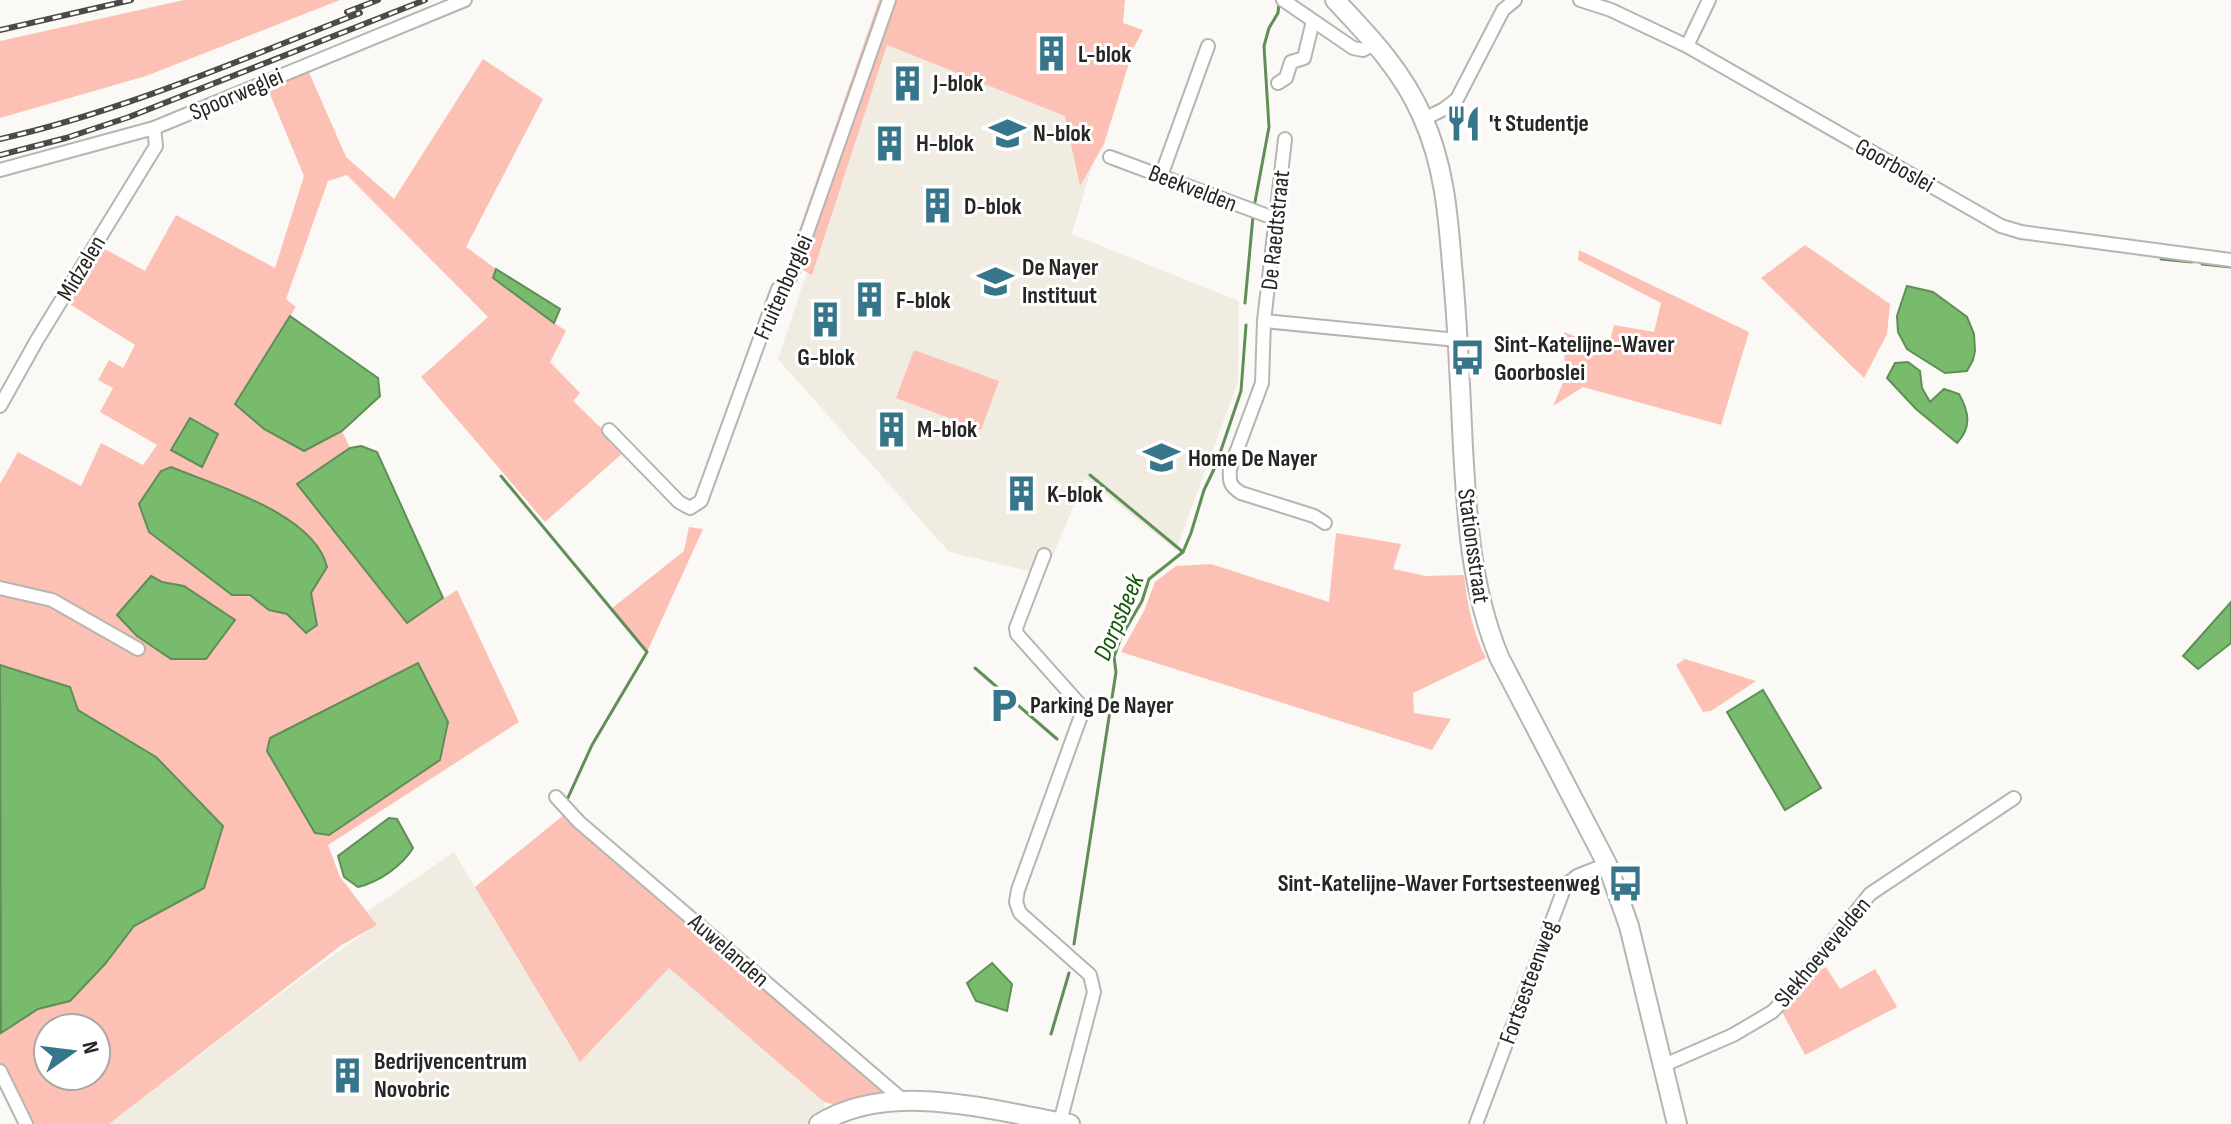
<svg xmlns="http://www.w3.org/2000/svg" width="2231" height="1124" font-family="'Sofia Sans Condensed',sans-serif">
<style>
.built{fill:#f1ece1}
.green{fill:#fcc0b4;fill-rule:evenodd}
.water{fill:#78bb6c;stroke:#5f8e56;stroke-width:2}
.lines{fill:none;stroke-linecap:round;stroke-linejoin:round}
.stream{stroke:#5f8e56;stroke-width:3}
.street-casing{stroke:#b7b5b1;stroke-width:16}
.secondary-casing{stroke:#b7b5b1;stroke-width:22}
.street{stroke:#fff;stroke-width:12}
.secondary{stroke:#fff;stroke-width:18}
.rail-casing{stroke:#4b4a48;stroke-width:6}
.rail{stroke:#fff;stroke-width:3;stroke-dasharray:9;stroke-linecap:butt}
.labels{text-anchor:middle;stroke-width:6;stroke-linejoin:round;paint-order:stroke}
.poi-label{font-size:24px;font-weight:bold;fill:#262624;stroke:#fff;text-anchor:start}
.street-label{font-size:24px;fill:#262624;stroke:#fff}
.water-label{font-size:26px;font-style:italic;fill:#155805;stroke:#fff}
</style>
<rect width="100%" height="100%" fill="#fbf9f5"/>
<!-- built -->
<g class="built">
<polygon points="1131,33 1072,234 1239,301 1238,382 1176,550 1085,478 1049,565 1029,571 949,552 778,359 853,133 867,104 887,45"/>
<polygon points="454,852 580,1062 669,968 824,1102 827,1124 109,1124 300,979 376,925 368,911"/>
</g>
<!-- green -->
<g class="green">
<polygon points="184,0 340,0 146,76 0,118 0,41"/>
<polygon points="879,0 1125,0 1123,23 1143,30 1134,47 1104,144 1080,186 1065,116 887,45 812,275 788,262"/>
<path d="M483 59 543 99 466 247 496 269 493 279 566 331 550 362 580 393 573 401 625 451 545 522 421 377 488 317 347 175 328 181 286 299 296 307 235 404 303 451 342 431 350 448 298 484 407 623 457 590 519 722 328 845 340 877 377 925 340 946 109 1124H31L0 1063V1032L38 1009 70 1001 105 964 134 926 204 888 193 796 156 757 78 710 70 687 0 665V484L18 452 81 486 101 443 143 465 157 445 100 412 113 388 98 380 109 360 123 368 135 345 68 303 105 249 145 271 176 215 275 268 304 176 267 87 308 70 346 157 394 199ZM327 567 311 593 317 625 305 633 287 614 269 610 250 595ZM161 582 184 586 171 659ZM432 690 440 710 448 723 270 738ZM48 1028H96V1076H48Z"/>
<polygon points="1805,245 1890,304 1887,334 1864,378 1761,278"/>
<polygon points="1579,250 1749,332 1721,425 1583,387 1553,406 1565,378 1564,332 1608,349 1614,325 1654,332 1661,303 1578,260"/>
<polygon points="914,350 999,381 981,430 896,398"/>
<polygon points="689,527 703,529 647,652 611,609 684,551"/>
<path d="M1336 533 1401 544 1393 569 1426 576 1464 575C1467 603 1473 633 1486 658L1413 693 1414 713 1451 719 1432 750 1121 652 1144 611 1155 582 1176 566 1211 564 1329 602Z"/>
<polygon points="1685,659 1756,681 1711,711 1703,712 1676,665"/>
<polygon points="565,814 584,834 889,1094 841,1106 824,1102 669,968 580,1062 475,887"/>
<polygon points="1826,967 1840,989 1875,969 1897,1007 1805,1055 1781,1010 1801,995 1815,973"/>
</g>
<!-- water -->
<g class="water">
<polygon points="496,269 560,309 554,323 493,278"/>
<polygon points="1907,286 1933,292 1967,317 1974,334 1975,351 1973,360 1967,371 1945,373 1907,349 1898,332 1897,316"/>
<polygon points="290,316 378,378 380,396 342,431 304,451 264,429 235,404"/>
<path d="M1908 362 1920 371 1922 388 1930 402 1944 389 1959 394C1969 412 1972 427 1957 443L1916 409 1887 378 1895 363Z"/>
<polygon points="190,418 218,434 202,467 171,450"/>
<polygon points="361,446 377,452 443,598 407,623 297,484 350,448"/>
<path d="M171 467C217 486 315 514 327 567L311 593 317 625 306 633 287 614 269 610 250 595H232L149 532 139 504 161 471Z"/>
<polygon points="151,576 162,582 184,586 235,620 206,659 171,659 137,636 117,615"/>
<polygon points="2231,602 2231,643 2198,669 2183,656"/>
<polygon points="418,663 448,722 440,760 329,835 315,833 267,751 270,738"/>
<polygon points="0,665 70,687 78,710 156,757 223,826 204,888 134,926 105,964 70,1001 38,1009 1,1033"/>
<polygon points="1763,690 1821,788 1785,810 1727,712"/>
<path d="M389 818 397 819 413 848C402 866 379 882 358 887L344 877 338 856Z"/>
<polygon points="992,963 1012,984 1007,1011 976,1001 967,983"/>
</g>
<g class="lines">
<!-- stream -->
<g class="stream">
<polyline points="1255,202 1269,127 1264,46 1269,28 1278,13 1279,3"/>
<polyline points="2161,259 2192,262"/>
<polyline points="2202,264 2231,267"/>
<polyline points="1245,303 1253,216"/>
<polyline points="1090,475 1183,552"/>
<polyline points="501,476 647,652 592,745 566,802"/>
<polyline points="975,668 1057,739"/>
<polyline points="1074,944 1116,672 1114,657 1121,637 1142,601 1149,579 1183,552 1191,533 1204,490 1216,465 1241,391 1246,325"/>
<polyline points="1051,1034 1069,973"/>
</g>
<defs>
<g id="street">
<polyline points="1283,0 1353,48 1363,50 1376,43"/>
<polyline points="1580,0 1611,10 1687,46 2001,226 2021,232 2231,260"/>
<polyline points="1687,46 1709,0"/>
<polyline points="1278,83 1286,78 1291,62 1304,58 1313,21"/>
<polyline points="1424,119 1444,109 1457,99 1503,10 1515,0"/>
<path d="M1285 139 1264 321 1262 383 1230 469C1229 482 1230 486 1241 493L1314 516 1325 523"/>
<polyline points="1110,157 1276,219"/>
<polyline points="0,170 154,128 465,0"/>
<polyline points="1161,176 1208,46"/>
<polyline points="1264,321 1457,340"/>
<polyline points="0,406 37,340 156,146 154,128"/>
<polyline points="609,430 679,502 690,508 701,501 778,289 789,280 795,267 889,0"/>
<polyline points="1044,555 1016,628 1017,634 1083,708 1082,713 1018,890 1016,902 1020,913 1090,975 1094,992 1060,1122"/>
<polyline points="0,588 52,600 138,649"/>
<polyline points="556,797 579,822 904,1101"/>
<polyline points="1662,1066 1733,1035 1772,1012 1793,991 1870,894 2014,798"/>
<polyline points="0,1071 26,1124"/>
<polyline points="1476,1124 1565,886 1577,876 1607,864"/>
</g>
<g id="secondary">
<path d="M1335 0C1369 36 1402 70 1422 116 1444 164 1448 214 1452 265 1458 326 1460 387 1463 448 1467 520 1471 588 1499 657L1607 864 1629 926 1677 1124"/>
<path d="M819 1124C891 1079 992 1111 1070 1124"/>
</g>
</defs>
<!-- street casing -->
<use href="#street" class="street-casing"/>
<!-- secondary casing -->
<use href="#secondary" class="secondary-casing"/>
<!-- street -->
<use href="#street" class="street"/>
<!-- secondary -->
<use href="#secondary" class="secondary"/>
<defs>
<g id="rail">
<polyline points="347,12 378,0"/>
<polyline points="0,30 131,0"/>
<path d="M0 139C124 111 242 59 360 13"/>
<polyline points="0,155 66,138 129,117 425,0"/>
</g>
</defs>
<!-- rail casing -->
<use href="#rail" class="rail-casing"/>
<!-- rail -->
<use href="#rail" class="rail"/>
</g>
<!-- icons -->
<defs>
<symbol id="building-bare" viewBox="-9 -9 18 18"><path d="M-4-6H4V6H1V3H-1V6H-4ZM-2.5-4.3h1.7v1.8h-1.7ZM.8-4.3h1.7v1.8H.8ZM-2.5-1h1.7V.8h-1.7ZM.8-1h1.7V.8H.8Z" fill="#37768a" stroke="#fff" stroke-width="2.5" paint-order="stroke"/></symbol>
<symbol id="restaurant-bare" viewBox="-9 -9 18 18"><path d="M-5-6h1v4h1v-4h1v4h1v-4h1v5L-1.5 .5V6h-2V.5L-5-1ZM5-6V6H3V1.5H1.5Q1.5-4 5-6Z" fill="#37768a" stroke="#fff" stroke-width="2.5" paint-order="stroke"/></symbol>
<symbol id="university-bare" viewBox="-9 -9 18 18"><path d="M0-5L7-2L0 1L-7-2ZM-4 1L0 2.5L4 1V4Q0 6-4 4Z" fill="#37768a" stroke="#fff" stroke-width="2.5" paint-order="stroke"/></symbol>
<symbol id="bus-bare" viewBox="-9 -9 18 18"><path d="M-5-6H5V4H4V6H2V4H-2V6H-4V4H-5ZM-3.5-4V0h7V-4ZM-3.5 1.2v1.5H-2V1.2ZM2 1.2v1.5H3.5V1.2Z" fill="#37768a" stroke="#fff" stroke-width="2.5" paint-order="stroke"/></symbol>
<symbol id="parking-bare" viewBox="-9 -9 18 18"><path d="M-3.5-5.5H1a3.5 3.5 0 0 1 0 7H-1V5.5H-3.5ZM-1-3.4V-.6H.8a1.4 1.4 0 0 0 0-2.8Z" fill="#37768a" stroke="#fff" stroke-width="2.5" paint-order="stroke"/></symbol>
</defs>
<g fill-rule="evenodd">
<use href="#building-bare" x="1026" y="28" width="51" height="51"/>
<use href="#building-bare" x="882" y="58" width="51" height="51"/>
<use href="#restaurant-bare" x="1438" y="98" width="51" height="51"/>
<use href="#university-bare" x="982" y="108" width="51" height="51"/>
<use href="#building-bare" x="864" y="118" width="51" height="51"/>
<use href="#building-bare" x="912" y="180" width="51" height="51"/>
<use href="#university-bare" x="970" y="256" width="51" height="51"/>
<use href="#building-bare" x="844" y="274" width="51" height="51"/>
<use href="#building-bare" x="800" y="294" width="51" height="51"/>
<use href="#bus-bare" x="1442" y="332" width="51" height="51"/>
<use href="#building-bare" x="866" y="404" width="51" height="51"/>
<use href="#university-bare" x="1136" y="432" width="51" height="51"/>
<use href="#building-bare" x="996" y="468" width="51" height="51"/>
<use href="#parking-bare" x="978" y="680" width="51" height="51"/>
<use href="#bus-bare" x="1600" y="858" width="51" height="51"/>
<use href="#building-bare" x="322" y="1050" width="51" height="51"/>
</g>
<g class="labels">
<!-- poi labels -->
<g class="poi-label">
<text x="1078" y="62">L-blok</text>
<text x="933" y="91">J-blok</text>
<text x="1489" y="131">'t Studentje</text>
<text x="1033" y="141">N-blok</text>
<text x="916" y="151">H-blok</text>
<text x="964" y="214">D-blok</text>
<text x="1022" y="275">De Nayer<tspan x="1022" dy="28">Instituut</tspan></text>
<text x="896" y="308">F-blok</text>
<text x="1494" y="352">Sint-Katelijne-Waver<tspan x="1494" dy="28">Goorboslei</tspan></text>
<text x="826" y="365" text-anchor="middle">G-blok</text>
<text x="917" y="437">M-blok</text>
<text x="1188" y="466">Home De Nayer</text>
<text x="1047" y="502">K-blok</text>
<text x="1030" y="713">Parking De Nayer</text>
<text x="1600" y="891" text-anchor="end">Sint-Katelijne-Waver Fortsesteenweg</text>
<text x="374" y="1069">Bedrijvencentrum<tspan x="374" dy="28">Novobric</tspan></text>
</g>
<!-- street labels -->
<g class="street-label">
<text transform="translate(236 94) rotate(-23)" y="8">Spoorweglei</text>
<text transform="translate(1895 165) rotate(29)" y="8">Goorboslei</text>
<text transform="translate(1193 188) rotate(21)" y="8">Beekvelden</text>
<text transform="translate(1275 230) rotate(-84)" y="8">De Raedtstraat</text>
<text transform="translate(81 268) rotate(-59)" y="8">Midzelen</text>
<text transform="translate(783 287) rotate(-66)" y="8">Fruitenborglei</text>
<text transform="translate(1474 546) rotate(82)" y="8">Stationsstraat</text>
<text transform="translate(729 950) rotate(41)" y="8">Auwelanden</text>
<text transform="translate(1822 952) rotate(-50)" y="8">Slekhoevevelden</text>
<text transform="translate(1528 982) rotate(-70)" y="8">Fortsesteenweg</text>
</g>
<!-- water labels -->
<g class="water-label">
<text transform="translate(1118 617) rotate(-67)" y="9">Dorpsbeek</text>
</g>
</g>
<!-- north arrow -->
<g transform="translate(72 1052) rotate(76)"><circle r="38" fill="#ffffff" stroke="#a8a8a7" stroke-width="2"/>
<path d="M0-6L14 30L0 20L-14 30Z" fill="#37768a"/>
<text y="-12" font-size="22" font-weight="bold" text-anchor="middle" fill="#262624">N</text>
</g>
</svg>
